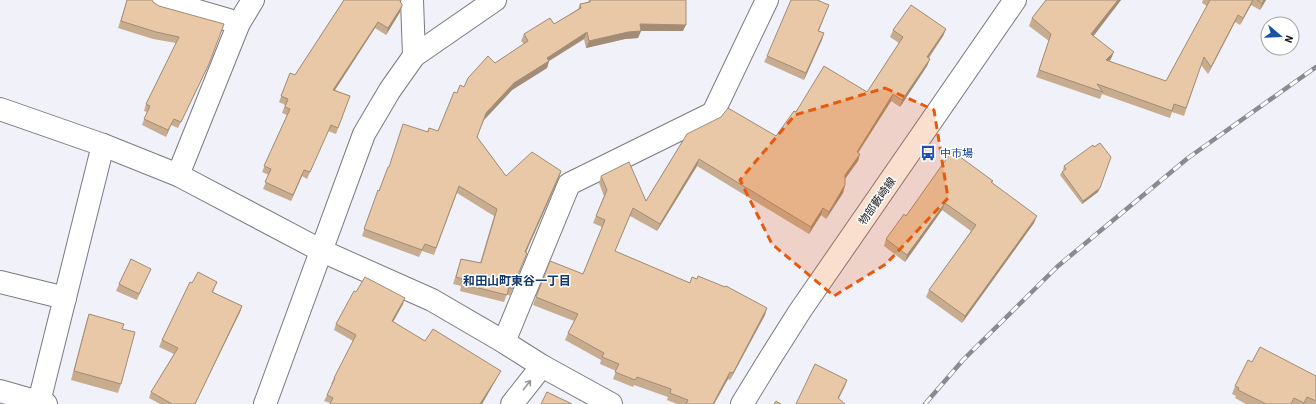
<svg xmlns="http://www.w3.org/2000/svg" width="1316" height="404" font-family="'Source Sans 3','Noto Sans JP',sans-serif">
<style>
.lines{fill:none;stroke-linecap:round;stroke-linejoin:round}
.street-casing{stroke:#7a7b82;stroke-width:24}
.secondary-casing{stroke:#7a7b82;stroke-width:24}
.street{stroke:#fff;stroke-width:22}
.secondary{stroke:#fff;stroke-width:22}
.rail-casing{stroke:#8a8a90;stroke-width:4.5}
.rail{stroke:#fff;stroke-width:3;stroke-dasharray:9;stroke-linecap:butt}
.wall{fill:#c8ac90}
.shaded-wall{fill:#a28c75}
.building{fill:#e8c8a7;stroke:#a28c75}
.oneway{stroke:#989899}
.marked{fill:#e8590c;fill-opacity:0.2;stroke:#e8590c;stroke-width:3;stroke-dasharray:8 5;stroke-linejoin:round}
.labels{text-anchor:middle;stroke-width:3;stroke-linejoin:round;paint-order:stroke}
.transit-label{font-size:11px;fill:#164399;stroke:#fff;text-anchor:start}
.street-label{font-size:11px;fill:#19191c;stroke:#fff}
.neighbourhood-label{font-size:12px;font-weight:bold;fill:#13386c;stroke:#fff}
</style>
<rect width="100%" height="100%" fill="#f0f1f9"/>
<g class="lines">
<defs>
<g id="street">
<polyline points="160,0 239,23"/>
<polyline points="412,0 414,56"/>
<polyline points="0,109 103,145 178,175 322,251 432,300 504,342 542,366 611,404"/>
<polyline points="178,175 239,23 253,0"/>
<polyline points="0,282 65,298"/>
<polyline points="504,342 569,184 713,113 767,0"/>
<polyline points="0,391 46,404"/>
<polyline points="39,402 103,145"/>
<polyline points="512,404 542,366"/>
</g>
<g id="secondary">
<polyline points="265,404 364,134 390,90 414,56 495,0"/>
<polyline points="742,404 769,360 800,311 1015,0"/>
</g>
</defs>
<!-- street casing -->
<use href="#street" class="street-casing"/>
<!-- secondary casing -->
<use href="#secondary" class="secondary-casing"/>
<!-- street -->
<use href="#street" class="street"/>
<!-- secondary -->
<use href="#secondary" class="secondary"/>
<defs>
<polyline id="rail" points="925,404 963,360 1058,266 1188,158 1316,67"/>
</defs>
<!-- rail casing -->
<use href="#rail" class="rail-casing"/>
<!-- rail -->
<use href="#rail" class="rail"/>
</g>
<!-- wall -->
<g class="wall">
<polygon points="127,0 152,0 206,70 178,128 171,125 166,137 142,125 147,112 144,111 146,104 176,43 153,39 118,28"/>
<polygon points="343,0 401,0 400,2 402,6 400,12 386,35 375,28 335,90 350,96 336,134 328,131 307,179 302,176 291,201 263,189 269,175 262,172 287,115 282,113 285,105 279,102 290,73 295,75 343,1"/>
<polygon points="589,0 686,0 683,31 641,31 638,38 625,39 586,48 584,39 549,61 547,68 512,90 484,120 477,137 506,176 561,171 526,252 524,259 510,296 507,294 504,302 460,291 461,286 453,284 461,259 480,263 494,216 457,193 434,255 422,251 419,257 362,236 378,190 379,191 389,167 427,132 429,128 438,131 457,93 495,63 524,44 521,41 524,34 554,24 578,9 580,4 588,2"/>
<polygon points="1046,0 1121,0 1093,36 1111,59 1109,61 1166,81 1207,6 1202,3 1203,0 1266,0 1260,10 1251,5 1240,25 1235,22 1208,74 1201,65 1184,116 1172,112 1170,118 1102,94 1100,99 1036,77 1049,41 1029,26 1032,18"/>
<polygon points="829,5 819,31 824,33 804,80 764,62 767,56"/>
<polygon points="946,29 943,36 929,58 930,59 927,66 900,107 891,101 858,153 860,154 858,161 845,179 845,185 843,193 826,219 821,215 809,234 697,166 657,231 630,216 615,251 765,315 730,380 728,379 714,404 677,404 667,400 668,397 634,385 633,387 613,379 616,371 600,364 601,360 565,340 568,333 574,321 533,305 536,297 583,274 602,227 593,223 604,196 599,183 601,176 646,201 687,134 776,136 796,112 867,92 899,43 890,37 893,30"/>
<polygon points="1094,147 1098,192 1082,204 1060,175 1062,172 1064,170 1063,170 1064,166"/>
<polygon points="993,181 992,183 1034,223 962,323 926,297 929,290 971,231 942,210 905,262 884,246 886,239 906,216"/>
<polygon points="151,269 148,275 137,300 116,291 119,284"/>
<polygon points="217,282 213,292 242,306 240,312 195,404 160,404 149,398 151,392 174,354 159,347 162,340 192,283"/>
<polygon points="356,292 403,304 393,322 425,341 498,376 482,404 330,404 330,403 324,401 327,395 332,384 331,384 334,378 353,341 334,330 336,324"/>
<polygon points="89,314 122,329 121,384 118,393 71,380 86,323"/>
<polygon points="1252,362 1316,376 1316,404 1246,404 1235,398 1236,396 1232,394 1235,386"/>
</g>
<!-- shaded-wall -->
<g class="shaded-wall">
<polygon points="1118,0 1121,0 1089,42 1091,34"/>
<polygon points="1253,0 1251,5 1240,25 1243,18"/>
<polygon points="1264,0 1266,0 1260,10 1262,3"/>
<polygon points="402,6 400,12 386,35 388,28"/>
<polygon points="1238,15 1235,22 1208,74 1211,67"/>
<polygon points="378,22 375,28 331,96 333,90"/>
<polygon points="224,24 206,70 178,128 181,122"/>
<polygon points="640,24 686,25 683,31 638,31"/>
<polygon points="946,29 943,36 924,64 927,57"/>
<polygon points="641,31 638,38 625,39 586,48 589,41 628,32"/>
<polygon points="587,32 584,39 544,64 547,58"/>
<polygon points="824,33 822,40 804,80 806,73"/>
<polygon points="1114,52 1111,59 1104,67 1106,60"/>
<polygon points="930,59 927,66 900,107 902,100"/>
<polygon points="549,61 547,68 512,90 484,120 486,113 514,83"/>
<polygon points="893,94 891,101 854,159 857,152"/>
<polygon points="174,119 171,125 166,137 168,130"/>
<polygon points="860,154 858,161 842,183 845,175"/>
<polygon points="699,159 697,166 657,231 660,224"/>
<polygon points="304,170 302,176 291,201 293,195"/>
<polygon points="561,171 559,178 523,259 525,252"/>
<polygon points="845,185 843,193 826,219 829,212"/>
<polygon points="1100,188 1098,192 1082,204 1083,201"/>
<polygon points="945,203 942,210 905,262 907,255"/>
<polygon points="823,208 821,215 809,234 811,227"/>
<polygon points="1037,216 1034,223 962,323 965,316"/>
<polygon points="405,298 403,304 390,327 392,321"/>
<polygon points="242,306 240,312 195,404"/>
<polygon points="767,308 765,315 730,380 733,373"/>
<polygon points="501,371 498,376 482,404 480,404"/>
<polygon points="730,372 728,379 714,404 713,404"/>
<polygon points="847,380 845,386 836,404 838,398"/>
</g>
<!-- building -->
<g class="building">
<polygon points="127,0 152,0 153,2 159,6 224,24 209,64 181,122 174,119 168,130 144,119 150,106 146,104 179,37 156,32 121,21"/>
<polygon points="344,0 401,0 400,2 402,4 402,6 388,28 378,22 333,90 350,96 338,128 331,125 310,172 304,170 293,195 265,182 271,169 264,166 290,109 285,107 288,99 281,96 290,73 295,75"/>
<polygon points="590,0 686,0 686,25 640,24 641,31 628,32 589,41 587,32 547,58 549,61 514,83 486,113 477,137 506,176 532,152 561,171 525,252 527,253 512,289 509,287 507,295 462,284 463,279 456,277 461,259 481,263 497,209 459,186 436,248 425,244 422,250 364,229 378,190 379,191 388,167 389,167 403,124 428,132 429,128 438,131 454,92 457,93 460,85 464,87 468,78 488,56 495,63 528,41 524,34 550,18 554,24 581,8 580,4 590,2"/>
<polygon points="791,0 817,0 829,5 818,31 824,33 806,73 767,56"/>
<polygon points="1046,0 1118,0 1091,34 1114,52 1106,60 1166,81 1210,0 1253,0 1243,18 1238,15 1211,67 1204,57 1186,108 1174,104 1172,111 1097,84 1103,92 1039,70 1051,34 1032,18"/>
<polygon points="1257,0 1264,0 1262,3"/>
<polygon points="911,5 946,29 927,57 930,59 902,100 893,94 857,152 860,154 845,175 845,185 829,212 823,208 811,227 699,159 660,224 633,208 615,251 690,283 692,277 697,279 698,276 725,287 726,286 767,308 733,373 730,372 713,404 686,404 688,400 670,393 671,389 637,377 635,380 615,372 619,364 602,357 604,353 568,333 578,314 536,297 550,261 583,274 605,220 596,216 607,190 601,176 629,162 646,201 687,134 721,117 728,108 776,136 794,111 796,112 824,66 867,92 903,37 893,30"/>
<polygon points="1100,143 1111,157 1100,188 1083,201 1062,172 1066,169 1064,166 1093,145 1094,147"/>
<polygon points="952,151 993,181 991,182 1037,216 965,316 929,290 976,225 945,203 907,255 886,239 904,214 906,216"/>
<polygon points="131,259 151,269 139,294 119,284"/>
<polygon points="198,272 217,282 212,292 242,306 195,404 172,404 151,392 178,348 162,340 190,282 192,283"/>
<polygon points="365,277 405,298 392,321 425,341 433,329 501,371 480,404 330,404 333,398 327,395 335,378 334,378 356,335 336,324 354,291 356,292"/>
<polygon points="89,314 124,324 122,329 135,332 121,384 74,371"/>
<polygon points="1260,347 1316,376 1316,401 1307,397 1304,403 1294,398 1291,404 1266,404 1238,390 1239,388 1235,386 1248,360 1252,362"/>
<polygon points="815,364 847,380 838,398 845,404 796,404"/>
<polygon points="547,392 572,404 541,404"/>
<polygon points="776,401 781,404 774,404"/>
</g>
<!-- one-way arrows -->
<defs><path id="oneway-shaft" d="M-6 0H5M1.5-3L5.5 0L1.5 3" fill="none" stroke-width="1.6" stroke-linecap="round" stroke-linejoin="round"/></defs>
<use class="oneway" href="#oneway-shaft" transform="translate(527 385) rotate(-52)"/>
<!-- marked area -->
<path class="marked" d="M885 88 934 110 948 198 886 264 834 296 772 244 740 180 795 115Z"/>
<!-- icons -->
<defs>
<symbol id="bus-bare" viewBox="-9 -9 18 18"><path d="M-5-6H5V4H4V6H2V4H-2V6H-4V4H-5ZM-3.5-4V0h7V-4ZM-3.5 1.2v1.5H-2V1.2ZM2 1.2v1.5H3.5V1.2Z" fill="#1a4fb4" stroke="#fff" stroke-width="2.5" paint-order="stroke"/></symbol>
</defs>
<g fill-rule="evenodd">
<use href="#bus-bare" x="917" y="142" width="22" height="22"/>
</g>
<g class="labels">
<!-- transit labels -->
<g class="transit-label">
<text x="940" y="157">中市場</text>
</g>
<!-- street labels -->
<g class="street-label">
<text transform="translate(877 201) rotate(-55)" y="4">物部藪崎線</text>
</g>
<!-- neighbourhood labels -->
<g class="neighbourhood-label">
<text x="517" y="285">和田山町東谷一丁目</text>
</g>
</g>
<!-- north arrow -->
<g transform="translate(1280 36) rotate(109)"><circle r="19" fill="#ffffff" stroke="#a3a3a4"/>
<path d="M0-3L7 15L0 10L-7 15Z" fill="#1752a3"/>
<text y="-6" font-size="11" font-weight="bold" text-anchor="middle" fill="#19191c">N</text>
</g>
</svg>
